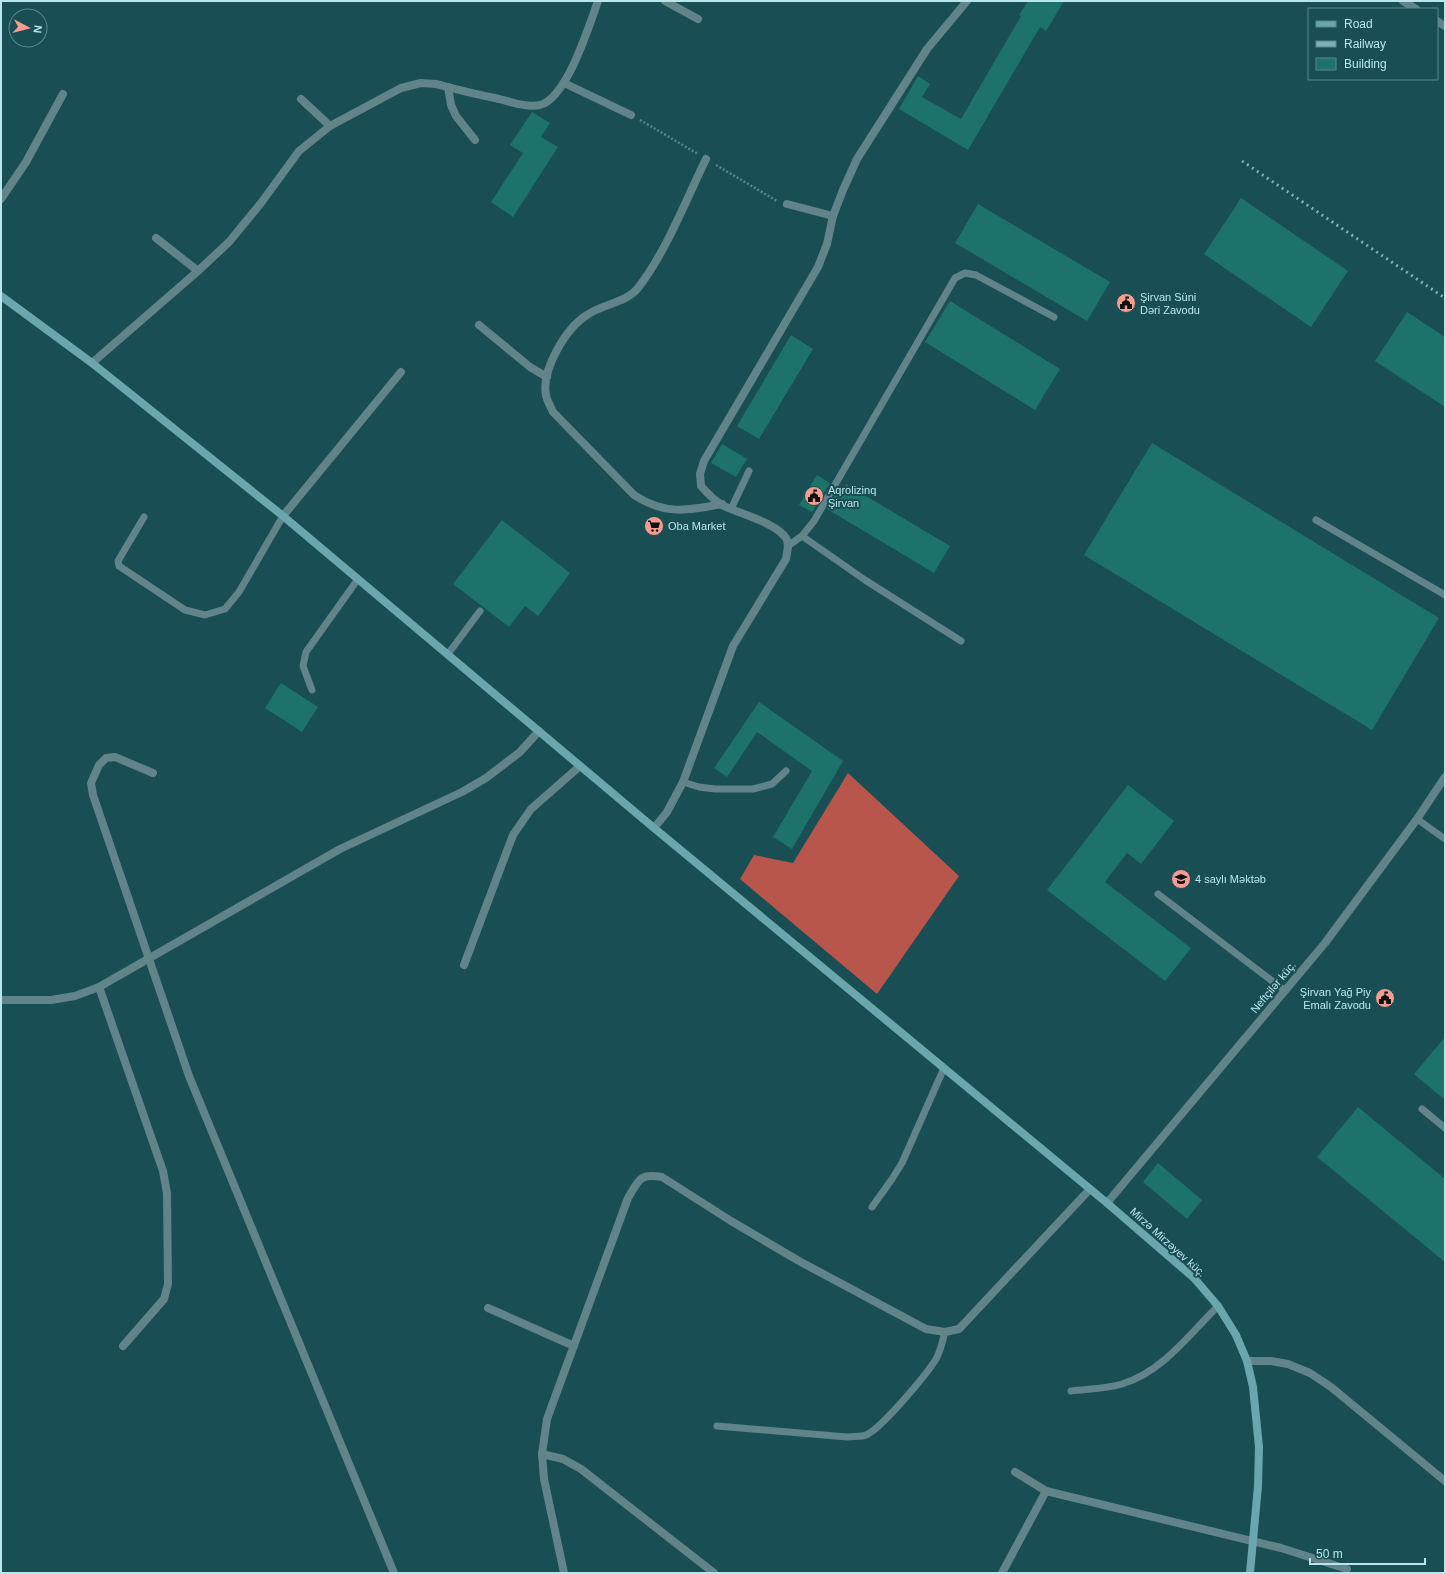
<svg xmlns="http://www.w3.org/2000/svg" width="1446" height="1574" font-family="Arial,sans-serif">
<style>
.forest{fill:#b9564b}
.building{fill:#1d726c}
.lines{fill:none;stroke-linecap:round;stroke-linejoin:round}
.path{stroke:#54868d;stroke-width:2.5;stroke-dasharray:2 2;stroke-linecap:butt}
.service{stroke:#60848a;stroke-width:7}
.minor{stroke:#60848a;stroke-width:8}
.secondary{stroke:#6ba6af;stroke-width:8}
.rail{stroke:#7faeb5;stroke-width:3;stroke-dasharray:2 4;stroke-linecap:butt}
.labels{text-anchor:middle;stroke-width:4;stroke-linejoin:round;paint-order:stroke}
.poi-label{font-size:11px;fill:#b9e5ec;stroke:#194e55;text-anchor:start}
.street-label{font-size:11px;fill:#b9e5ec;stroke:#194e55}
</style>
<rect width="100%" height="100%" fill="#194e55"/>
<!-- forest -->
<polygon class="forest" points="848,773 959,876 877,994 740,879 754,855 793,863"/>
<!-- building -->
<g class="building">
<polygon points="1028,1 1064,1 1046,31 1040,27 968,150 899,109 918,76 930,84 922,97 961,119 1021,16 1019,15"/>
<polygon points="532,112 550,123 541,137 558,147 513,217 491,202 523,153 510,145"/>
<polygon points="1241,198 1348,271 1311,327 1204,254"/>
<polygon points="978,204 1110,282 1087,321 955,243"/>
<polygon points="950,301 1060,369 1035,410 925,342"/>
<polygon points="1407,312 1445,337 1445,407 1375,361"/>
<polygon points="791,335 813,349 759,439 737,426"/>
<polygon points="1152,443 1439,618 1372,730 1084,555"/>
<polygon points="722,444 747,459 736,477 711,463"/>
<polygon points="817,475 830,483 812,512 799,505"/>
<polygon points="846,484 950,546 934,573 827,509 839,488 843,490"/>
<polygon points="502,520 570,573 538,616 525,606 509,627 453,584"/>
<polygon points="281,683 318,707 302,732 265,708"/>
<polygon points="759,702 843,761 792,849 773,837 812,771 757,732 727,777 714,768"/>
<polygon points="1128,785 1174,821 1141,864 1127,853 1105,882 1191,948 1165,981 1047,890"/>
<polygon points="1445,1037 1445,1100 1414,1074"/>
<polygon points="1358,1107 1445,1179 1445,1262 1317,1157"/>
<polygon points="1158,1163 1202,1200 1187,1219 1143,1182"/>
</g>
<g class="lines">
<!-- path -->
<g class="path">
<polyline points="640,120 698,154"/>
<polyline points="716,165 777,201"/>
</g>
<!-- service -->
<g class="service">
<polyline points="731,509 749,471"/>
<polyline points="144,517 118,561 119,566 185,610 205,615 225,609 239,592 283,516"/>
<polyline points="1316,520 1445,595"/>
<polyline points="802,536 865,580 961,641"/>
<polyline points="789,545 802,536 814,521 955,278 965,273 976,275 1054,317"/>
<polyline points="448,654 480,611"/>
<polyline points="312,690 303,666 306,652 358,579"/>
<polyline points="683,782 699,787 715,789 753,789 772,784 786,771"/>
<polyline points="1417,819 1445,839"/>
<polyline points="1158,894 1284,990"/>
<polyline points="1422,1109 1445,1128"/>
<polyline points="872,1207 892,1179 902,1163 944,1068"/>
<path d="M1071 1391C1087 1389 1106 1389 1122 1384 1162 1372 1189 1335 1218 1306"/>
<path d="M717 1426 847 1437C853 1436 861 1437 866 1435 881 1429 927 1374 936 1359 941 1350 942 1342 945 1332"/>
</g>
<!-- minor -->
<g class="minor">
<polyline points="665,1 698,19"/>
<polyline points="1403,1 1416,9"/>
<polyline points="1437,21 1445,26"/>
<polyline points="564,83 631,115"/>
<polyline points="448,87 451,105 456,116 475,140"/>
<polyline points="301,99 330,126"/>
<path d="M706 159C686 200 666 252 638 288 626 303 602 304 587 315 566 328 541 370 546 395 547 401 551 407 553 412L634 495C665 515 687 511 722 504"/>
<polyline points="1,199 26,162 63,94"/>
<polyline points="787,204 833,216"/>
<polyline points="156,238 198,271"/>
<polyline points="479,325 530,367 547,377"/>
<path d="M92 363 198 271 229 242 261 203 299 151 330 126 401 88 421 83 436 84C456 89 475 94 495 98 509 101 526 108 540 105 567 98 589 26 598 1"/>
<polyline points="283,516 401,372"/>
<polyline points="153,773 115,757 106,758 99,765 91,783 93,795 189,1076 394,1573"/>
<path d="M654 828 667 812 683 782 733 646 786 559C787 552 790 544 786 538 775 522 739 514 722 505 714 500 707 493 701 486L700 474 704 461 818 267 827 244 833 216 843 190 857 159 927 49 967 1"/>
<polyline points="464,965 513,835 531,809 580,766"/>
<polyline points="99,987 163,1171 167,1193 168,1284 164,1299 123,1346"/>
<polyline points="1,1000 51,1000 75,996 99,987 340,849 462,792 486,778 520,752 539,731"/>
<polyline points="1107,1203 1325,943 1417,819 1445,777"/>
<polyline points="488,1308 574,1346"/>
<polyline points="1247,1361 1271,1361 1288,1364 1310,1373 1331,1387 1445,1481"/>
<polyline points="542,1454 563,1459 581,1469 714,1573"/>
<polyline points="1015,1472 1046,1491"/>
<path d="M564 1573 544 1479 542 1454 547 1419 628 1198C639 1180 639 1173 662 1177L731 1221 799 1261 926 1329 945 1332 959 1329 1090 1189"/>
<polyline points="1002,1573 1046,1491 1281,1548 1347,1569"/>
</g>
<!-- secondary -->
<polyline class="secondary" points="1,296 92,363 283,516 654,828 1107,1203 1194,1278 1218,1306 1236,1335 1247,1361 1253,1387 1259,1447 1258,1486 1250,1573"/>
<!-- rail -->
<polyline class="rail" points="1242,161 1445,298"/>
</g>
<!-- icons -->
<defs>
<symbol id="civic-disc" viewBox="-11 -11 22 22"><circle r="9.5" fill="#f59c90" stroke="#194e55"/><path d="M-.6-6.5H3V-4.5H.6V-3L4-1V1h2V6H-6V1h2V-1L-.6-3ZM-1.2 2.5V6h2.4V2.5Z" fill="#111"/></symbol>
<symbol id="supermarket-disc" viewBox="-11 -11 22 22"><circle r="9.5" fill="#f59c90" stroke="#194e55"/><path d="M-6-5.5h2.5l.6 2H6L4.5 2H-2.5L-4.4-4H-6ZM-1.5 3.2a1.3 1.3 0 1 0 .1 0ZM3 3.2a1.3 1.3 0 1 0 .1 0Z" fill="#111"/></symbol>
<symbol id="school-disc" viewBox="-11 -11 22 22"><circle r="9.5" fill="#f59c90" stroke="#194e55"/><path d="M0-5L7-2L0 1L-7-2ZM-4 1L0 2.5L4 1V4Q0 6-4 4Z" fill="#111"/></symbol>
</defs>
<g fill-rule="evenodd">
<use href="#civic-disc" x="1115" y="292" width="22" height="22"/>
<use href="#civic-disc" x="803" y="485" width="22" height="22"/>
<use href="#supermarket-disc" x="643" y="515" width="22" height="22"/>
<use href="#school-disc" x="1170" y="868" width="22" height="22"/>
<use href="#civic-disc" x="1374" y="987" width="22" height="22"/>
</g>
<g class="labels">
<!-- poi labels -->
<g class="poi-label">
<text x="1140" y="301">Şirvan Süni<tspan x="1140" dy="13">Dəri Zavodu</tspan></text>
<text x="828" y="494">Aqrolizinq<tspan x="828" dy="13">Şirvan</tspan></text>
<text x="668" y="530">Oba Market</text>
<text x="1195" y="883">4 saylı Məktəb</text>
<text x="1371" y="996" text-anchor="end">Şirvan Yağ Piy<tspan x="1371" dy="13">Emalı Zavodu</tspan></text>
</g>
<!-- street labels -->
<g class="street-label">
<text transform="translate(1273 987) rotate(-50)" y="4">Neftçilər küç.</text>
<text transform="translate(1168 1242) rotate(42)" y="4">Mirzə Mirzəyev küç.</text>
</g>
</g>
<!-- border -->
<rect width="1446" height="1574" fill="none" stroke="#b9e5ec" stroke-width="4"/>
<!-- legend -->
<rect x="1308" y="8" width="130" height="72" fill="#194e55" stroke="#598a91"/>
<rect x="1316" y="21" width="20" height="6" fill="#6ba6af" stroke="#598a91"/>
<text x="1344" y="28" font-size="12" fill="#b9e5ec">Road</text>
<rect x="1316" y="41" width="20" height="6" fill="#7faeb5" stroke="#598a91"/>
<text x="1344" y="48" font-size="12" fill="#b9e5ec">Railway</text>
<rect x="1316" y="58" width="20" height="12" fill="#1d726c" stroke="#598a91"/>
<text x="1344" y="68" font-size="12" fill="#b9e5ec">Building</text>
<!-- north arrow -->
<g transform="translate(28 28) rotate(97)"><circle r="19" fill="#194e55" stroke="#598a91"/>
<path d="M0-3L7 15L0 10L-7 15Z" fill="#f59c90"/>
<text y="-6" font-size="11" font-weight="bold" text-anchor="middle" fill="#b9e5ec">N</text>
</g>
<!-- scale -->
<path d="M1310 1558v6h115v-6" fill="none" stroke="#b9e5ec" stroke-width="2"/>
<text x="1316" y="1558" font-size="12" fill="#b9e5ec" stroke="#194e55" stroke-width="3" paint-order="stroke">50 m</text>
</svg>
